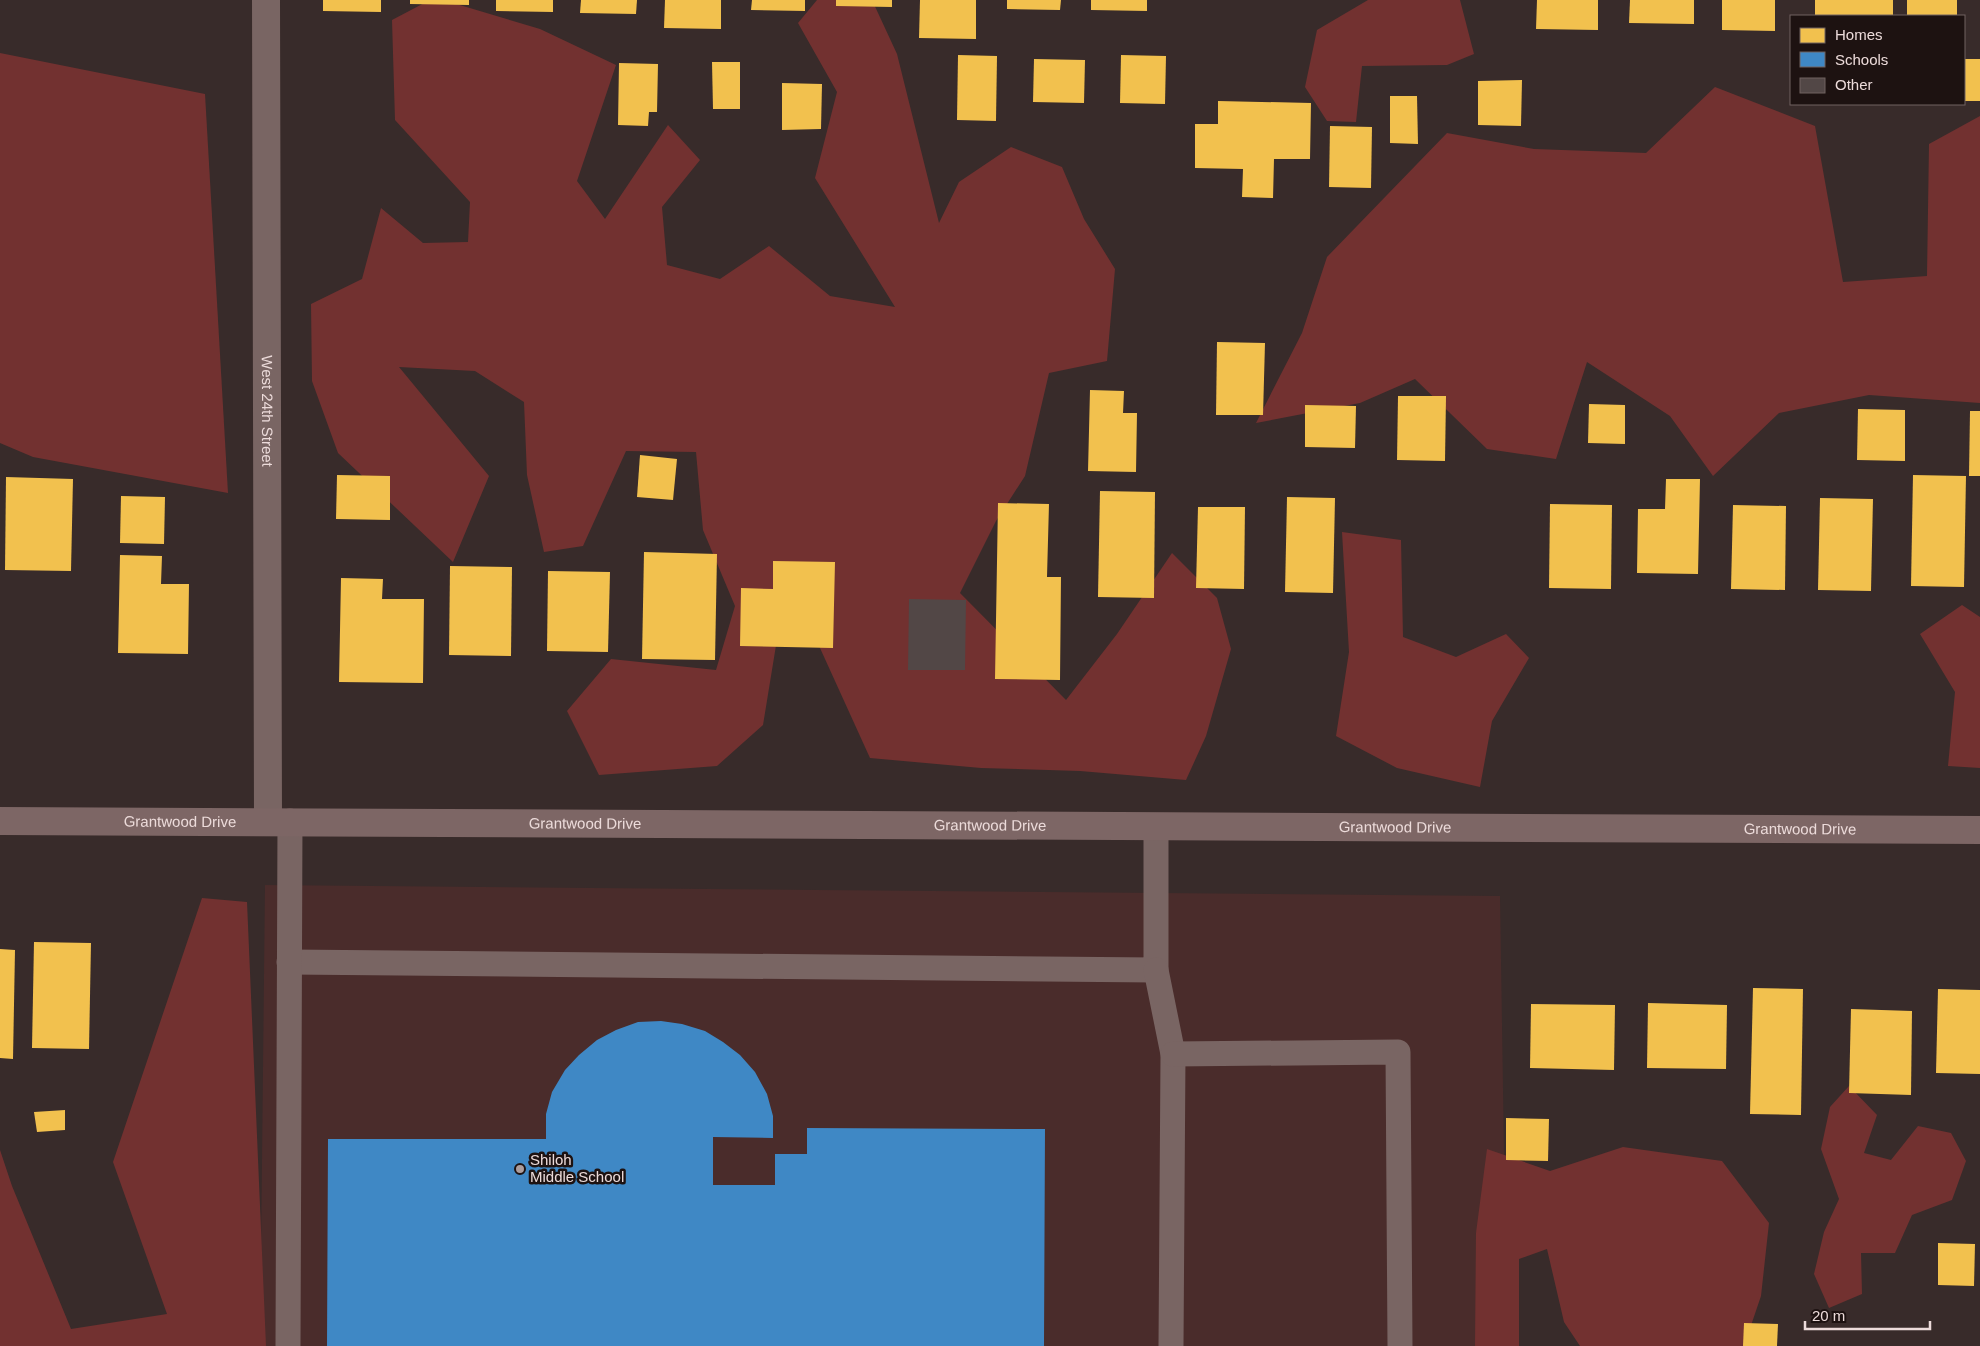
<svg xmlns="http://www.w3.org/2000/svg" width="1980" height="1346" font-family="Arial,sans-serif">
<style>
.built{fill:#4a2c2b}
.green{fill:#723130}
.homes{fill:#f2c14e}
.schools{fill:#3f88c5}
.building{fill:#524746}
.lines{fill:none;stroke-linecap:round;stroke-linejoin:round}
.lane{stroke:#796563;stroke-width:25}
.street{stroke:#796563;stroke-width:28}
.secondary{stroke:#7d6665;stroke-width:28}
.poi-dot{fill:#ad9d9c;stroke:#1d1211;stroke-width:2}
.labels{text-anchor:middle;stroke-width:5;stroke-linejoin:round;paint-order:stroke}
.street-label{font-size:15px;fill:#ecdbda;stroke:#1d1211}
.poi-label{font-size:15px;fill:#ecdbda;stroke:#1d1211;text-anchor:start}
</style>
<rect width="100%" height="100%" fill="#382b2a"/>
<!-- built -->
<polygon class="built" points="265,885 1500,896 1507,1346 260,1346"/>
<!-- green -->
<g class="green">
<polygon points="430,0 443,0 540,29 616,65 577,181 605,219 668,125 700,160 662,207 667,265 720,279 769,246 830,296 895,307 815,178 837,92 798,23 817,0 872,0 897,54 939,223 959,182 1011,147 1062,167 1084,219 1115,269 1107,361 1049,373 1025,476 996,521 960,593 1066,700 1117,634 1172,553 1217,598 1231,649 1206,736 1186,780 1080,771 981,768 870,758 815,637 779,627 763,725 717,766 599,775 567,711 611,659 716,670 735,606 703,530 696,452 626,451 583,546 544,552 527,475 524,402 475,371 399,367 489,476 453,562 338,453 312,381 311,304 362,279 381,208 423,243 468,242 470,202 395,120 392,20"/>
<polygon points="1368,0 1460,0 1474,54 1447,65 1362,66 1356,122 1327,121 1305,87 1317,30"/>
<polygon points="0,53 205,94 228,493 33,457 0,443"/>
<polygon points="1715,87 1815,126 1843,282 1927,276 1929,144 1980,116 1980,403 1869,395 1779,413 1713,476 1670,416 1587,362 1556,459 1487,449 1415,379 1360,403 1256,423 1302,333 1327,257 1447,133 1534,149 1646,153"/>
<polygon points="1342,532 1401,540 1403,637 1456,657 1506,634 1529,658 1492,721 1480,787 1397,768 1336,736 1349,652"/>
<polygon points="1962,605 1980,617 1980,768 1948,766 1955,692 1920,634"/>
<polygon points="202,898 247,902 266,1346 0,1346 0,1150 12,1186 71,1329 167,1314 113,1162"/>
<polygon points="1849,1086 1877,1115 1864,1153 1891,1160 1918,1126 1951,1133 1966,1161 1952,1200 1912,1215 1895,1253 1861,1253 1862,1294 1829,1308 1814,1274 1824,1232 1839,1199 1821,1149 1830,1107"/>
<polygon points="1623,1147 1722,1161 1769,1223 1761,1296 1744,1346 1580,1346 1564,1322 1547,1249 1519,1259 1519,1346 1475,1346 1476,1233 1487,1149 1550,1171"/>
</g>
<!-- homes -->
<g class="homes">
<polygon points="323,0 381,0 381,12 323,11"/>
<polygon points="410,0 469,0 469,5 410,4"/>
<polygon points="496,0 553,0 553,12 496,11"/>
<polygon points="581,0 637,0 636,14 580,13"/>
<polygon points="665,0 721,0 721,29 664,28"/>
<polygon points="752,0 805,0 805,11 751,10"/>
<polygon points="836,0 892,0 892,7 836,6"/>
<polygon points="920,0 976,0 976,39 919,38"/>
<polygon points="1007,0 1061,0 1060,10 1007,9"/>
<polygon points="1091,0 1147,0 1147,11 1091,10"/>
<polygon points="1537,0 1598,0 1598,30 1536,29"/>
<polygon points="1630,0 1694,0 1694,24 1629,23"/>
<polygon points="1722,0 1775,0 1775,31 1722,30"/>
<rect x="1815" y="0" width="78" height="16"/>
<rect x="1907" y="0" width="50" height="16"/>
<polygon points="958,55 997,56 996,121 957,120"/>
<polygon points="1121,55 1166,56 1165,104 1120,103"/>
<polygon points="1034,59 1085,60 1084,103 1033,102"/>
<rect x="1964" y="59" width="16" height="42"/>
<polygon points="712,62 740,62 740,109 713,109"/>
<polygon points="619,63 658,64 657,112 649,112 648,126 618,125"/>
<polygon points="1522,80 1521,126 1478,125 1478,81"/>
<polygon points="782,83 822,84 821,129 782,130"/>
<polygon points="1390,96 1417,96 1418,144 1390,143"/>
<polygon points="1218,101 1311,103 1310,159 1274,159 1273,198 1242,197 1243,169 1195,168 1195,124 1218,124"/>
<polygon points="1330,126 1372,127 1371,188 1329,187"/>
<polygon points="1217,342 1265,343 1263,415 1216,415"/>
<polygon points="1090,390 1124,391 1123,413 1137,413 1136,472 1088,471"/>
<polygon points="1398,396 1446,396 1445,461 1397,460"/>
<polygon points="1589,404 1625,405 1625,444 1588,443"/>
<polygon points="1305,405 1356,406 1355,448 1305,447"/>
<polygon points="1858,409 1905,410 1905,461 1857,460"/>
<polygon points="1970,411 1980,411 1980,476 1969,476"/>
<polygon points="640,455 677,459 673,500 637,497"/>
<polygon points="337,475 390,476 390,520 336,519"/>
<polygon points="1913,475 1966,476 1964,587 1911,586"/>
<polygon points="6,477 73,479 71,571 5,570"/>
<polygon points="1666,479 1700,479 1698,574 1637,573 1638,509 1665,509"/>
<polygon points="1100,491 1155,492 1154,598 1098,597"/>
<polygon points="121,496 165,497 164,544 120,543"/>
<polygon points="1287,497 1335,498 1333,593 1285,592"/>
<polygon points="1820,498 1873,499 1871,591 1818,590"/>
<polygon points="998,503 1049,504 1047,577 1061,577 1060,680 995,679"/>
<polygon points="1550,504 1612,505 1611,589 1549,588"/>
<polygon points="1733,505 1786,506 1785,590 1731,589"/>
<polygon points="1198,507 1245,507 1244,589 1196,588"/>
<polygon points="644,552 717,554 715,660 642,659"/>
<polygon points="120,555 162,556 161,584 189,584 188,654 118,653"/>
<polygon points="773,561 835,562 833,648 740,646 741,588 773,589"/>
<polygon points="450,566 512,567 511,656 449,655"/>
<polygon points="548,571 610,572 608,652 547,651"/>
<polygon points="341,578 383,579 382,599 424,599 423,683 339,682"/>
<polygon points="34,942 91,943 89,1049 32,1048"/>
<polygon points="0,949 15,950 13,1059 0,1058"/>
<polygon points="1753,988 1803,989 1801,1115 1750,1114"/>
<polygon points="1938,989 1980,990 1980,1074 1936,1073"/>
<polygon points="1648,1003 1727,1005 1726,1069 1647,1068"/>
<polygon points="1531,1004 1615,1005 1614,1070 1530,1068"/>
<polygon points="1851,1009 1912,1011 1911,1095 1849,1093"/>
<polygon points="65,1110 65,1130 37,1132 34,1112"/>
<polygon points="1506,1118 1549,1119 1548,1161 1506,1160"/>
<polygon points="1938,1243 1975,1244 1974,1286 1938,1285"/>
<polygon points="1744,1323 1778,1324 1777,1346 1743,1346"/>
</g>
<!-- schools -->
<polygon class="schools" points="661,1021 682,1024 705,1031 723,1042 740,1055 755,1072 767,1094 773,1116 773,1138 713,1137 713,1185 775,1185 775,1154 807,1154 807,1128 1045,1129 1044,1346 327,1346 328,1139 546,1139 546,1114 552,1092 565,1070 579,1055 597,1040 616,1030 638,1022"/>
<!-- building -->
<polygon class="building" points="909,599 966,600 965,670 908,670"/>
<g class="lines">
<!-- lane -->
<g class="lane">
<polyline points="289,962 1156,970 1156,826"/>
<polyline points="1156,970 1173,1054 1171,1346"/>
<polyline points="1173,1054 1398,1052 1400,1346"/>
<polyline points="288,1346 290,821"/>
</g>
<!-- street -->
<path class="street" id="s1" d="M266 0 268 821"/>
<!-- secondary -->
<path class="secondary" id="s2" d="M0 821 1980 830"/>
</g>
<!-- markers -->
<circle class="poi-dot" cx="520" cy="1169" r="5"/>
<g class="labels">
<!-- street labels -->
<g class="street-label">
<text dy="5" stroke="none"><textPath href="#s1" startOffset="411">West 24th Street</textPath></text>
<text dy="5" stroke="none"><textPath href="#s2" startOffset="180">Grantwood Drive</textPath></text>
<text dy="5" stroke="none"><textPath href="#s2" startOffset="585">Grantwood Drive</textPath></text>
<text dy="5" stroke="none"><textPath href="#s2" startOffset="990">Grantwood Drive</textPath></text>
<text dy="5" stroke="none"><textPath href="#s2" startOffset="1395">Grantwood Drive</textPath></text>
<text dy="5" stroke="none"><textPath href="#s2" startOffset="1800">Grantwood Drive</textPath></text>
</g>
<!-- poi labels -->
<g class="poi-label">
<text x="530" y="1165">Shiloh<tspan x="530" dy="17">Middle School</tspan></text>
</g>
</g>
<!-- legend -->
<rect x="1790" y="15" width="175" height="90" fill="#1d1211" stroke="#706261"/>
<rect x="1800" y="28" width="25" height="15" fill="#f2c14e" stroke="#706261"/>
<text x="1835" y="40" font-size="15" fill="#ecdbda">Homes</text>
<rect x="1800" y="52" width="25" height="15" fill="#3f88c5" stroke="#706261"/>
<text x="1835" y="65" font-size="15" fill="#ecdbda">Schools</text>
<rect x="1800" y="78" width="25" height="15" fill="#524746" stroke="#706261"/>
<text x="1835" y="90" font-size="15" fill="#ecdbda">Other</text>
<!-- scale -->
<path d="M1805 1321v8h125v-8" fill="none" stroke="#ecdbda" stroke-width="2.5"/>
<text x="1812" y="1321" font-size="15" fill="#ecdbda" stroke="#1d1211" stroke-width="4" paint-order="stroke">20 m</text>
</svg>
